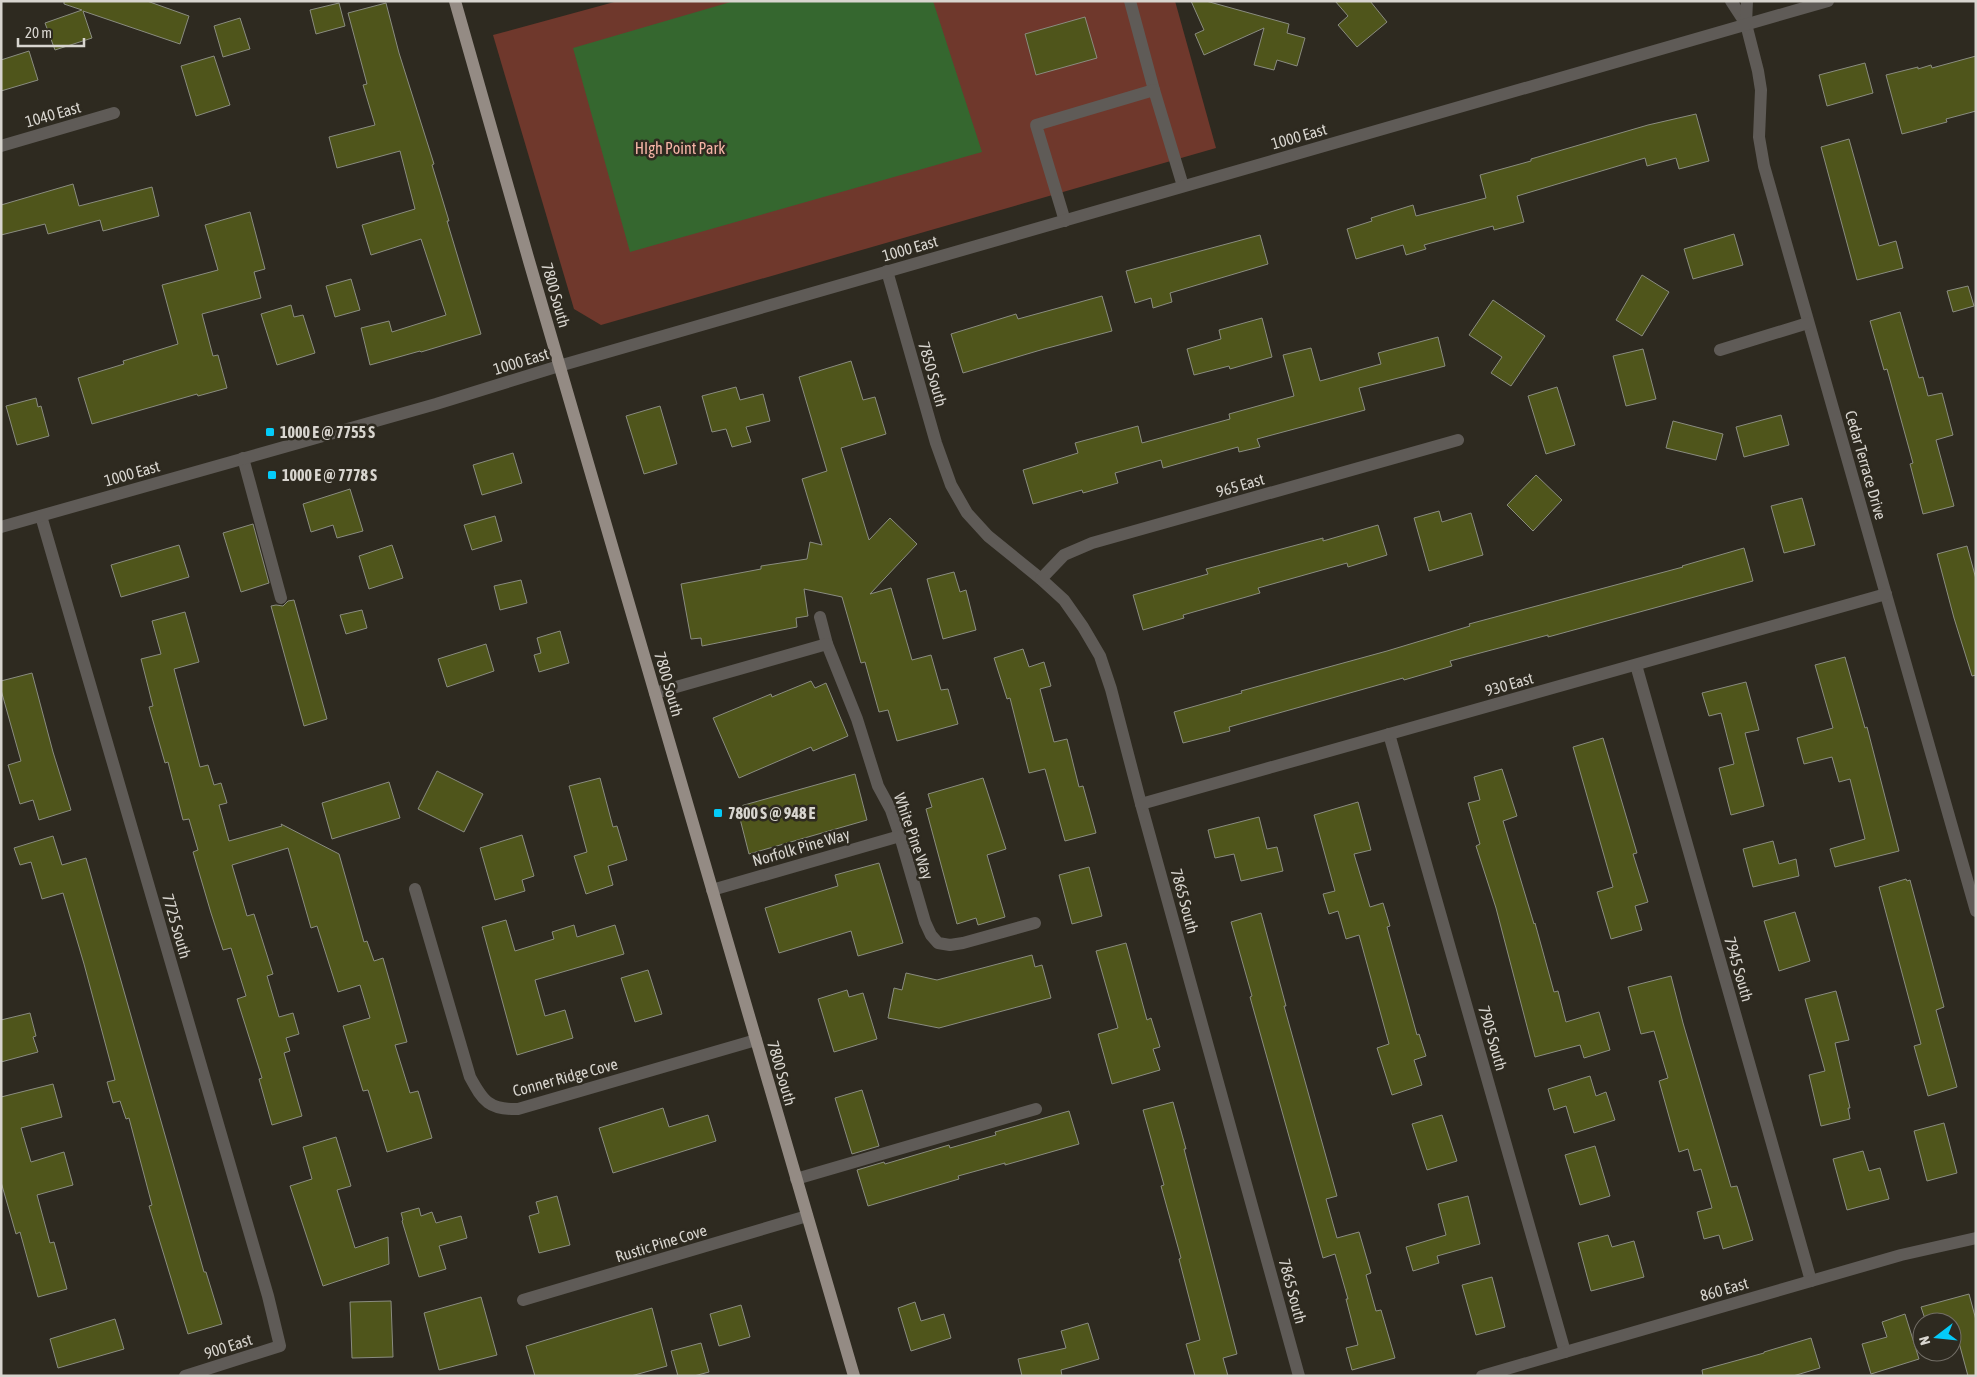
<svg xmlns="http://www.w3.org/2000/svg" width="1977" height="1377" font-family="'Asap Condensed',sans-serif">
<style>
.green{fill:#6f382c}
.water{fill:#35672f}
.building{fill:#4f551b;stroke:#8a8c80}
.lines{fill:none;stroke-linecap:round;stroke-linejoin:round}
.minor{stroke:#5f5b57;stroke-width:12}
.major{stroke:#948b84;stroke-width:12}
.poi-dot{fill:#04cbf9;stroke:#2e2a20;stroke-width:2}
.labels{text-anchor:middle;stroke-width:5;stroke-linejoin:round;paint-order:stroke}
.street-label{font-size:16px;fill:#d8d5cf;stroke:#2e2a20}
.park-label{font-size:16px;fill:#f5b5a6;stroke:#2e2a20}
.poi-label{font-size:16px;font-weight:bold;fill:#d8d5cf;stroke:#2e2a20;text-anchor:start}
</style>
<rect width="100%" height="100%" fill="#2e2a20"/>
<!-- green -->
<polygon class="green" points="618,1 1175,1 1216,148 601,325 574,309 493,35"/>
<!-- water -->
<polygon class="water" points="734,1 933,1 982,152 630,252 573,48"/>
<!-- building -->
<g class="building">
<polygon points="64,1 147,1 189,16 180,44 83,11 92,38 55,50 45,23 82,10 64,4"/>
<polygon points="1191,1 1206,1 1289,24 1287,33 1305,38 1297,66 1277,60 1274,70 1254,65 1264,28 1204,55 1195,34 1204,30"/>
<polygon points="1335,1 1370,1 1387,22 1357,47 1338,25 1348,16"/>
<polygon points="339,3 345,26 316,34 310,10"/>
<polygon points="386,3 399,53 434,164 432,165 449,221 447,221 481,334 421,352 420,351 370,365 361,328 389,321 392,332 446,315 421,239 371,255 362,225 415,209 400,151 337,168 329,137 375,125 363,85 367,84 348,13"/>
<polygon points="1085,17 1097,58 1036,75 1025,34"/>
<polygon points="240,18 250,49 223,57 214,26"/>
<polygon points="29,51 38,80 1,91 1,60"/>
<polygon points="214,56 230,105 196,116 181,66"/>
<polygon points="1976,56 1976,111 1946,119 1947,122 1902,134 1886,75 1918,67 1918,69 1931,65 1932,68"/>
<polygon points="1865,63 1873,93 1827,106 1819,75"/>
<polygon points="1696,114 1709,161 1679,169 1676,158 1647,166 1645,158 1517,196 1524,222 1494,230 1493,226 1424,245 1426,249 1406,255 1403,245 1356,259 1347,229 1372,221 1371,218 1413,205 1416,216 1486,198 1480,175 1531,161 1531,159 1648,125"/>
<polygon points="1849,139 1879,246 1896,241 1903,268 1857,280 1821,147"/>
<polygon points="73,184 79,206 152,187 159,216 103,231 100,220 48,234 45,224 1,235 1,205"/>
<polygon points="250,212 265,269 254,272 261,298 202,314 213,356 218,355 227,388 198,396 197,394 92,424 78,378 124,364 123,361 178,344 162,285 218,270 205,225"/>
<polygon points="1734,234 1743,265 1693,279 1684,249"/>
<polygon points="1260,235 1268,264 1170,293 1172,302 1153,308 1151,298 1135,303 1126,271"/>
<polygon points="1642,275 1669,292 1642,336 1616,320"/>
<polygon points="351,279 360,310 335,317 326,286"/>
<polygon points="1968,286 1974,306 1953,312 1947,291"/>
<polygon points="1102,296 1112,331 1044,349 963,373 951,334 1016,314 1018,319"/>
<polygon points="1493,300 1545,336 1511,386 1491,373 1502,357 1469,335"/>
<polygon points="291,305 294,317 303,315 315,353 277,365 261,314"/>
<polygon points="1900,312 1919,378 1923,377 1928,396 1942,393 1953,435 1936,440 1954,506 1923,514 1910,464 1913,463 1887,369 1884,370 1870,321"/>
<polygon points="1262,318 1272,357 1230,369 1229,366 1194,375 1187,349 1221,339 1219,330"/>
<polygon points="1438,337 1445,366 1359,388 1365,410 1257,439 1260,447 1239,452 1238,447 1163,468 1161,460 1115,473 1118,483 1083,493 1082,490 1033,504 1023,470 1078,453 1075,443 1138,426 1142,443 1230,419 1229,414 1294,396 1283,355 1311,348 1320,381 1381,364 1378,353"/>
<polygon points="1643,349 1656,399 1626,406 1613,356"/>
<polygon points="851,361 863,400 875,397 886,434 841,448 869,540 890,518 917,544 870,594 891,588 912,660 931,655 941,690 948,689 958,724 897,741 888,710 879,712 865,662 861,663 842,597 804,589 808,616 796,618 797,627 702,646 701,638 691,639 681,584 761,569 761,566 807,559 810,542 822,545 802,479 827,471 799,377"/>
<polygon points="736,387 740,400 763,394 770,421 746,427 751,442 732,447 726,429 712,432 702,396"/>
<polygon points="1557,387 1575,445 1546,454 1528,396"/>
<polygon points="36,398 38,407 41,406 49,436 17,445 6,406"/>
<polygon points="660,406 677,464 644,474 626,416"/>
<polygon points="1781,415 1789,445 1744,457 1736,427"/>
<polygon points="1673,421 1723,434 1716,460 1666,448"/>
<polygon points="513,453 522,483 482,495 473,465"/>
<polygon points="1536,475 1562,500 1533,531 1507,505"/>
<polygon points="350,489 363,531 337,538 333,525 311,532 303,504"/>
<polygon points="1802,498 1815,545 1784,553 1771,506"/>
<polygon points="1439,511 1442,522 1471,513 1483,555 1429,571 1414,518"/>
<polygon points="495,516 502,541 472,550 464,525"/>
<polygon points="253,524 269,583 241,592 223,533"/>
<polygon points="1378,525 1387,555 1348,567 1347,563 1258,588 1260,593 1183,615 1184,618 1143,630 1133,595 1208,574 1206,569 1323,538 1323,541"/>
<polygon points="179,545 189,577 121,597 111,565"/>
<polygon points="392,545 403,578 369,589 359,556"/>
<polygon points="1967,546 1976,579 1976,675 1972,676 1954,618 1937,554"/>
<polygon points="1744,548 1753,581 1548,637 1548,635 1450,661 1452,666 1404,680 1403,678 1229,727 1230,731 1183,743 1174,712 1242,693 1241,691 1387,651 1470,626 1469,624 1683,567 1682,566"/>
<polygon points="954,572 960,592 966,590 976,630 943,639 927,579"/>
<polygon points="521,580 527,603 500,610 494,586"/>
<polygon points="294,600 327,719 304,726 271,606 276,605 283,606 288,601"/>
<polygon points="362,610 367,628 346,634 340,615"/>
<polygon points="185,612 199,662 174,669 200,767 208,765 214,785 221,783 227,803 219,805 229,841 282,826 281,824 339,854 364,942 367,941 374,961 383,958 407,1042 395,1045 410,1093 418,1091 432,1138 387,1152 368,1090 363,1091 343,1026 370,1018 360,985 338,992 317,926 311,928 288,848 232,865 247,916 254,914 273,974 267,976 279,1017 293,1013 299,1034 286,1038 290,1051 284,1053 302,1116 272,1125 259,1079 262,1078 237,999 246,996 231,948 223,950 211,913 193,852 198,850 189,819 183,820 168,762 165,763 149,707 153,706 141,659 161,654 152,621"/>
<polygon points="560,631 569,663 539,672 534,655 541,653 537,638"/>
<polygon points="486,644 494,671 447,687 438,659"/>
<polygon points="1023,649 1029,667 1044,662 1051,686 1040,689 1054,742 1067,739 1079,787 1083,786 1096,833 1065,841 1045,769 1029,773 1010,698 1007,699 994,658"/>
<polygon points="1845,657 1865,728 1867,727 1899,851 1835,867 1830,849 1865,839 1850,779 1839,782 1832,757 1804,764 1797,738 1833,728 1815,665"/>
<polygon points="32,673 53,752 71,810 39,820 33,800 20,804 8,765 21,761 1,690 1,681"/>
<polygon points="811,681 815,688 826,683 848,736 813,751 811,747 739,778 713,718 771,694 772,697"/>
<polygon points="1746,682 1759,730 1745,733 1764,806 1731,815 1719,768 1734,764 1721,713 1709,716 1702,693"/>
<polygon points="1603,738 1637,853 1633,854 1648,902 1635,906 1642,930 1611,939 1597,892 1613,887 1573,747"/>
<polygon points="1502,769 1517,816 1503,821 1534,924 1535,923 1554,992 1558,991 1566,1022 1599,1012 1610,1050 1584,1058 1580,1045 1535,1057 1496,908 1476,846 1480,844 1468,803 1480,800 1474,777"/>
<polygon points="437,771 483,794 464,832 418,809"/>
<polygon points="855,774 867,820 749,854 737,807"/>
<polygon points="600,778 613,827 617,826 627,860 608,866 613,885 586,894 574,856 587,852 569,786"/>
<polygon points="983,778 1006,849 987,855 1005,917 978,925 976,918 957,924 926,809 932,807 928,794"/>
<polygon points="389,782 400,818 332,839 322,803"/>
<polygon points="1358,802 1371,850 1354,854 1370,907 1383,903 1390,926 1387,927 1417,1035 1419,1034 1426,1056 1414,1060 1422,1085 1392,1095 1377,1048 1389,1044 1359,935 1346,939 1338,911 1329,914 1323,894 1335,891 1314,815"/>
<polygon points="1259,817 1267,849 1277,847 1283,871 1241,881 1234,854 1215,858 1208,830"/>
<polygon points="522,835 534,876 522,880 525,891 495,900 480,848"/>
<polygon points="53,836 62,865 86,858 204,1272 206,1272 222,1324 188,1334 149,1206 152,1205 129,1118 126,1119 120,1101 113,1103 107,1082 115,1080 84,964 63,893 42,899 31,862 20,865 14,848"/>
<polygon points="1773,841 1779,864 1796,859 1799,876 1753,887 1743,849"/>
<polygon points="879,863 903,943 858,956 851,931 779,953 765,908 838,886 835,875"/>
<polygon points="1089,867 1102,916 1072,924 1059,875"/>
<polygon points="1906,879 1907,881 1910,880 1944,1007 1936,1010 1957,1087 1928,1096 1914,1046 1921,1044 1879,887"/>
<polygon points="1795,912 1810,961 1779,971 1764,921"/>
<polygon points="1261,913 1286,1006 1284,1006 1337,1196 1326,1199 1337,1238 1359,1232 1371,1273 1366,1275 1376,1311 1381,1310 1395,1358 1352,1370 1346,1348 1358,1345 1346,1299 1348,1299 1335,1254 1323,1258 1250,997 1252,996 1231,922"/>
<polygon points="506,920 515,951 554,939 552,932 574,925 577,937 615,925 624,954 535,980 545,1016 565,1010 573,1038 517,1055 482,927"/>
<polygon points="1126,943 1147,1020 1151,1018 1160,1047 1153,1049 1160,1070 1112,1084 1098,1034 1118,1028 1096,951"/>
<polygon points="1032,955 1035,967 1042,965 1051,998 939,1028 888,1018 894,988 902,990 906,973 937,980"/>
<polygon points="648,970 662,1014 635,1022 621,978"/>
<polygon points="1671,976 1683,1023 1731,1187 1737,1186 1753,1240 1723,1249 1719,1235 1704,1239 1697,1212 1712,1208 1701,1169 1694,1171 1688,1149 1679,1152 1659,1081 1668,1078 1654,1031 1641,1034 1628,987"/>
<polygon points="847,990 849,997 863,993 877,1039 834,1052 818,999"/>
<polygon points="1836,991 1849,1040 1835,1043 1850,1108 1848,1108 1850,1119 1821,1126 1809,1075 1825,1071 1805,999"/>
<polygon points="30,1013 36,1036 33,1037 38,1052 1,1062 1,1020"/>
<polygon points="1590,1076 1596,1096 1606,1092 1615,1120 1574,1133 1566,1106 1554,1110 1548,1089"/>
<polygon points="53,1084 62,1117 21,1128 31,1162 64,1152 73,1185 37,1195 50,1243 54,1242 67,1289 38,1297 20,1232 16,1234 1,1182 1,1097"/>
<polygon points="862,1090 879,1146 852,1154 835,1098"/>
<polygon points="1173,1102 1186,1149 1184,1149 1237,1354 1223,1358 1228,1376 1195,1376 1186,1344 1200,1340 1179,1259 1181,1258 1161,1186 1164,1185 1143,1110"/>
<polygon points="663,1108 669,1127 708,1115 716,1141 613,1173 599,1128"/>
<polygon points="1069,1111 1079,1144 1005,1165 1005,1163 958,1176 959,1179 868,1206 857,1170 884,1162 885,1164 949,1145 950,1148 996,1135 995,1132"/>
<polygon points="1442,1115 1457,1161 1427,1170 1412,1124"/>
<polygon points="1944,1123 1957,1173 1927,1181 1914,1131"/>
<polygon points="336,1137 351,1186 337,1190 355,1248 388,1237 389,1264 323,1286 290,1186 312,1179 303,1147"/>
<polygon points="1595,1146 1610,1196 1580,1205 1565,1155"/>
<polygon points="1863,1151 1869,1171 1880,1168 1889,1199 1847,1210 1833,1159"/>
<polygon points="557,1196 570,1245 539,1253 529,1216 539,1213 536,1202"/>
<polygon points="1468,1196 1480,1244 1437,1256 1439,1263 1413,1271 1406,1247 1446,1235 1438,1204"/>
<polygon points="419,1208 421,1216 432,1212 436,1223 461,1216 467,1238 439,1246 446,1269 419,1277 402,1221 403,1220 401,1213"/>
<polygon points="1608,1235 1612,1247 1634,1241 1644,1277 1591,1291 1578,1243"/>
<polygon points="1492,1277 1505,1327 1476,1335 1462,1285"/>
<polygon points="1969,1294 1976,1320 1976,1376 1968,1376 1958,1339 1955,1340 1952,1322 1926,1322 1921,1307"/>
<polygon points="481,1297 497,1355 439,1370 424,1313"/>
<polygon points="391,1301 393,1357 352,1358 350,1302"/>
<polygon points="915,1302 921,1321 944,1314 951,1338 911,1351 898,1308"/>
<polygon points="741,1305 750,1337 719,1346 710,1314"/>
<polygon points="652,1308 667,1366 631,1376 535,1376 526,1346"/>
<polygon points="1905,1314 1919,1359 1871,1374 1862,1344 1887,1337 1882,1322"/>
<polygon points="115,1319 124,1349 58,1368 50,1339"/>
<polygon points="1088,1323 1099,1359 1061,1370 1062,1376 1022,1376 1018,1359 1066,1348 1061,1331"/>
<polygon points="1811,1338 1820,1368 1793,1376 1703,1376 1702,1370 1764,1353 1764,1352"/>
<polygon points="701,1343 709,1372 694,1376 678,1376 671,1351"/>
</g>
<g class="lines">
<!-- minor -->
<g class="minor">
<polyline points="1130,1 1154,90"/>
<polyline points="1731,1 1746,24 1758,71 1761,90 1759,137 1764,166 1976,911"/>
<polyline points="1746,24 1747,1"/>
<polyline points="1,146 114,113"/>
<polyline points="1065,221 1036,125 1154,90 1183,186"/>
<polyline points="887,271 936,443 951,485 967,513 988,536 1041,579 1064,600 1083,627 1100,656 1111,689 1141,804 1299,1376"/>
<polyline points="1720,350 1808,323"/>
<polyline points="243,458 281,598"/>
<polyline points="41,516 268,1296 280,1346 185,1376"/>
<polyline points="1,527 436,404 559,366 1828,1"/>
<polyline points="1041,579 1064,555 1092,543 1458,440"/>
<polyline points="820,617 827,644 857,719 878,786 891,810 900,836 925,922 931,935 938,943 950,945 963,943 1035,923"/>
<polyline points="1636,665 1811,1281"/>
<polyline points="655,693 827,644"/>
<polyline points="1389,734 1565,1352"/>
<polyline points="1141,804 1886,594"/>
<path d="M415 889 470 1077C483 1101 489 1110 518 1109L756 1040"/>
<polyline points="712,890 900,836"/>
<polyline points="796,1179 1036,1109"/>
<polyline points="523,1300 807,1216"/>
<polyline points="1482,1376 1901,1255 1976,1238"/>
</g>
<!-- major -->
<polyline class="major" points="455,1 529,261 854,1376"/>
</g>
<!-- markers -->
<g class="poi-dot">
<rect x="265" y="427" width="10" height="10" rx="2.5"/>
<rect x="267" y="470" width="10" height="10" rx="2.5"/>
<rect x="713" y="808" width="10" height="10" rx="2.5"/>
</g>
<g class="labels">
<!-- street labels -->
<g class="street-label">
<text transform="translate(53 114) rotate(-16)" y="6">1040 East</text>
<text transform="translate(1299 136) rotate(-16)" y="6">1000 East</text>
<text transform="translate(910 248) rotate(-16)" y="6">1000 East</text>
<text transform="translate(556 295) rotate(74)" y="6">7800 South</text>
<text transform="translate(521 361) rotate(-17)" y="6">1000 East</text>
<text transform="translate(933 374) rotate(74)" y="6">7850 South</text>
<text transform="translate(1866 465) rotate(74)" y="6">Cedar Terrace Drive</text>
<text transform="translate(132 473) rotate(-16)" y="6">1000 East</text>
<text transform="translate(1240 485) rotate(-16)" y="6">965 East</text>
<text transform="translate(669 684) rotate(74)" y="6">7800 South</text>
<text transform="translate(1509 684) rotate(-16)" y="6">930 East</text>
<text transform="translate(914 836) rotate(71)" y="6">White Pine Way</text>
<text transform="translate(801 847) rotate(-16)" y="6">Norfolk Pine Way</text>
<text transform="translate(1185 901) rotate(75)" y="6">7865 South</text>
<text transform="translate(177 926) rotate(74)" y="6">7725 South</text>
<text transform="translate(1739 969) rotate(74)" y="6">7945 South</text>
<text transform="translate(1493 1038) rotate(74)" y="6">7905 South</text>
<text transform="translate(782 1073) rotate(74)" y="6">7800 South</text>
<text transform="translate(565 1077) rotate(-15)" y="6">Conner Ridge Cove</text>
<text transform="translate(661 1243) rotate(-17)" y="6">Rustic Pine Cove</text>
<text transform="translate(1724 1289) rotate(-16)" y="6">860 East</text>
<text transform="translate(1293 1291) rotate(75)" y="6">7865 South</text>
<text transform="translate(228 1346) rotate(-18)" y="6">900 East</text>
</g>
<!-- park labels -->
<g class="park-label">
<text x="680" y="154">HIgh Point Park</text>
</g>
<!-- poi labels -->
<g class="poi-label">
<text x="280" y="438">1000 E @ 7755 S</text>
<text x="282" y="481">1000 E @ 7778 S</text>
<text x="728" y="819">7800 S @ 948 E</text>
</g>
</g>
<!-- border -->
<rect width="1977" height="1377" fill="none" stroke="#d8d5cf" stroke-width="5"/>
<!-- north arrow -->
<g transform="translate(1937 1337) rotate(254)"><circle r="24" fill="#2e2a20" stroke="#726e66"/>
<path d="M0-4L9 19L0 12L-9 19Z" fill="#04cbf9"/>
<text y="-8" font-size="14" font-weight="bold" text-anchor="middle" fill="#d8d5cf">N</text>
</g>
<!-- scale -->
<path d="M18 38v8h66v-8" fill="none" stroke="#d8d5cf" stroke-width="2.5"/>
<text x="25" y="38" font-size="15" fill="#d8d5cf" stroke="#2e2a20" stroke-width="4" paint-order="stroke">20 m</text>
</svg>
